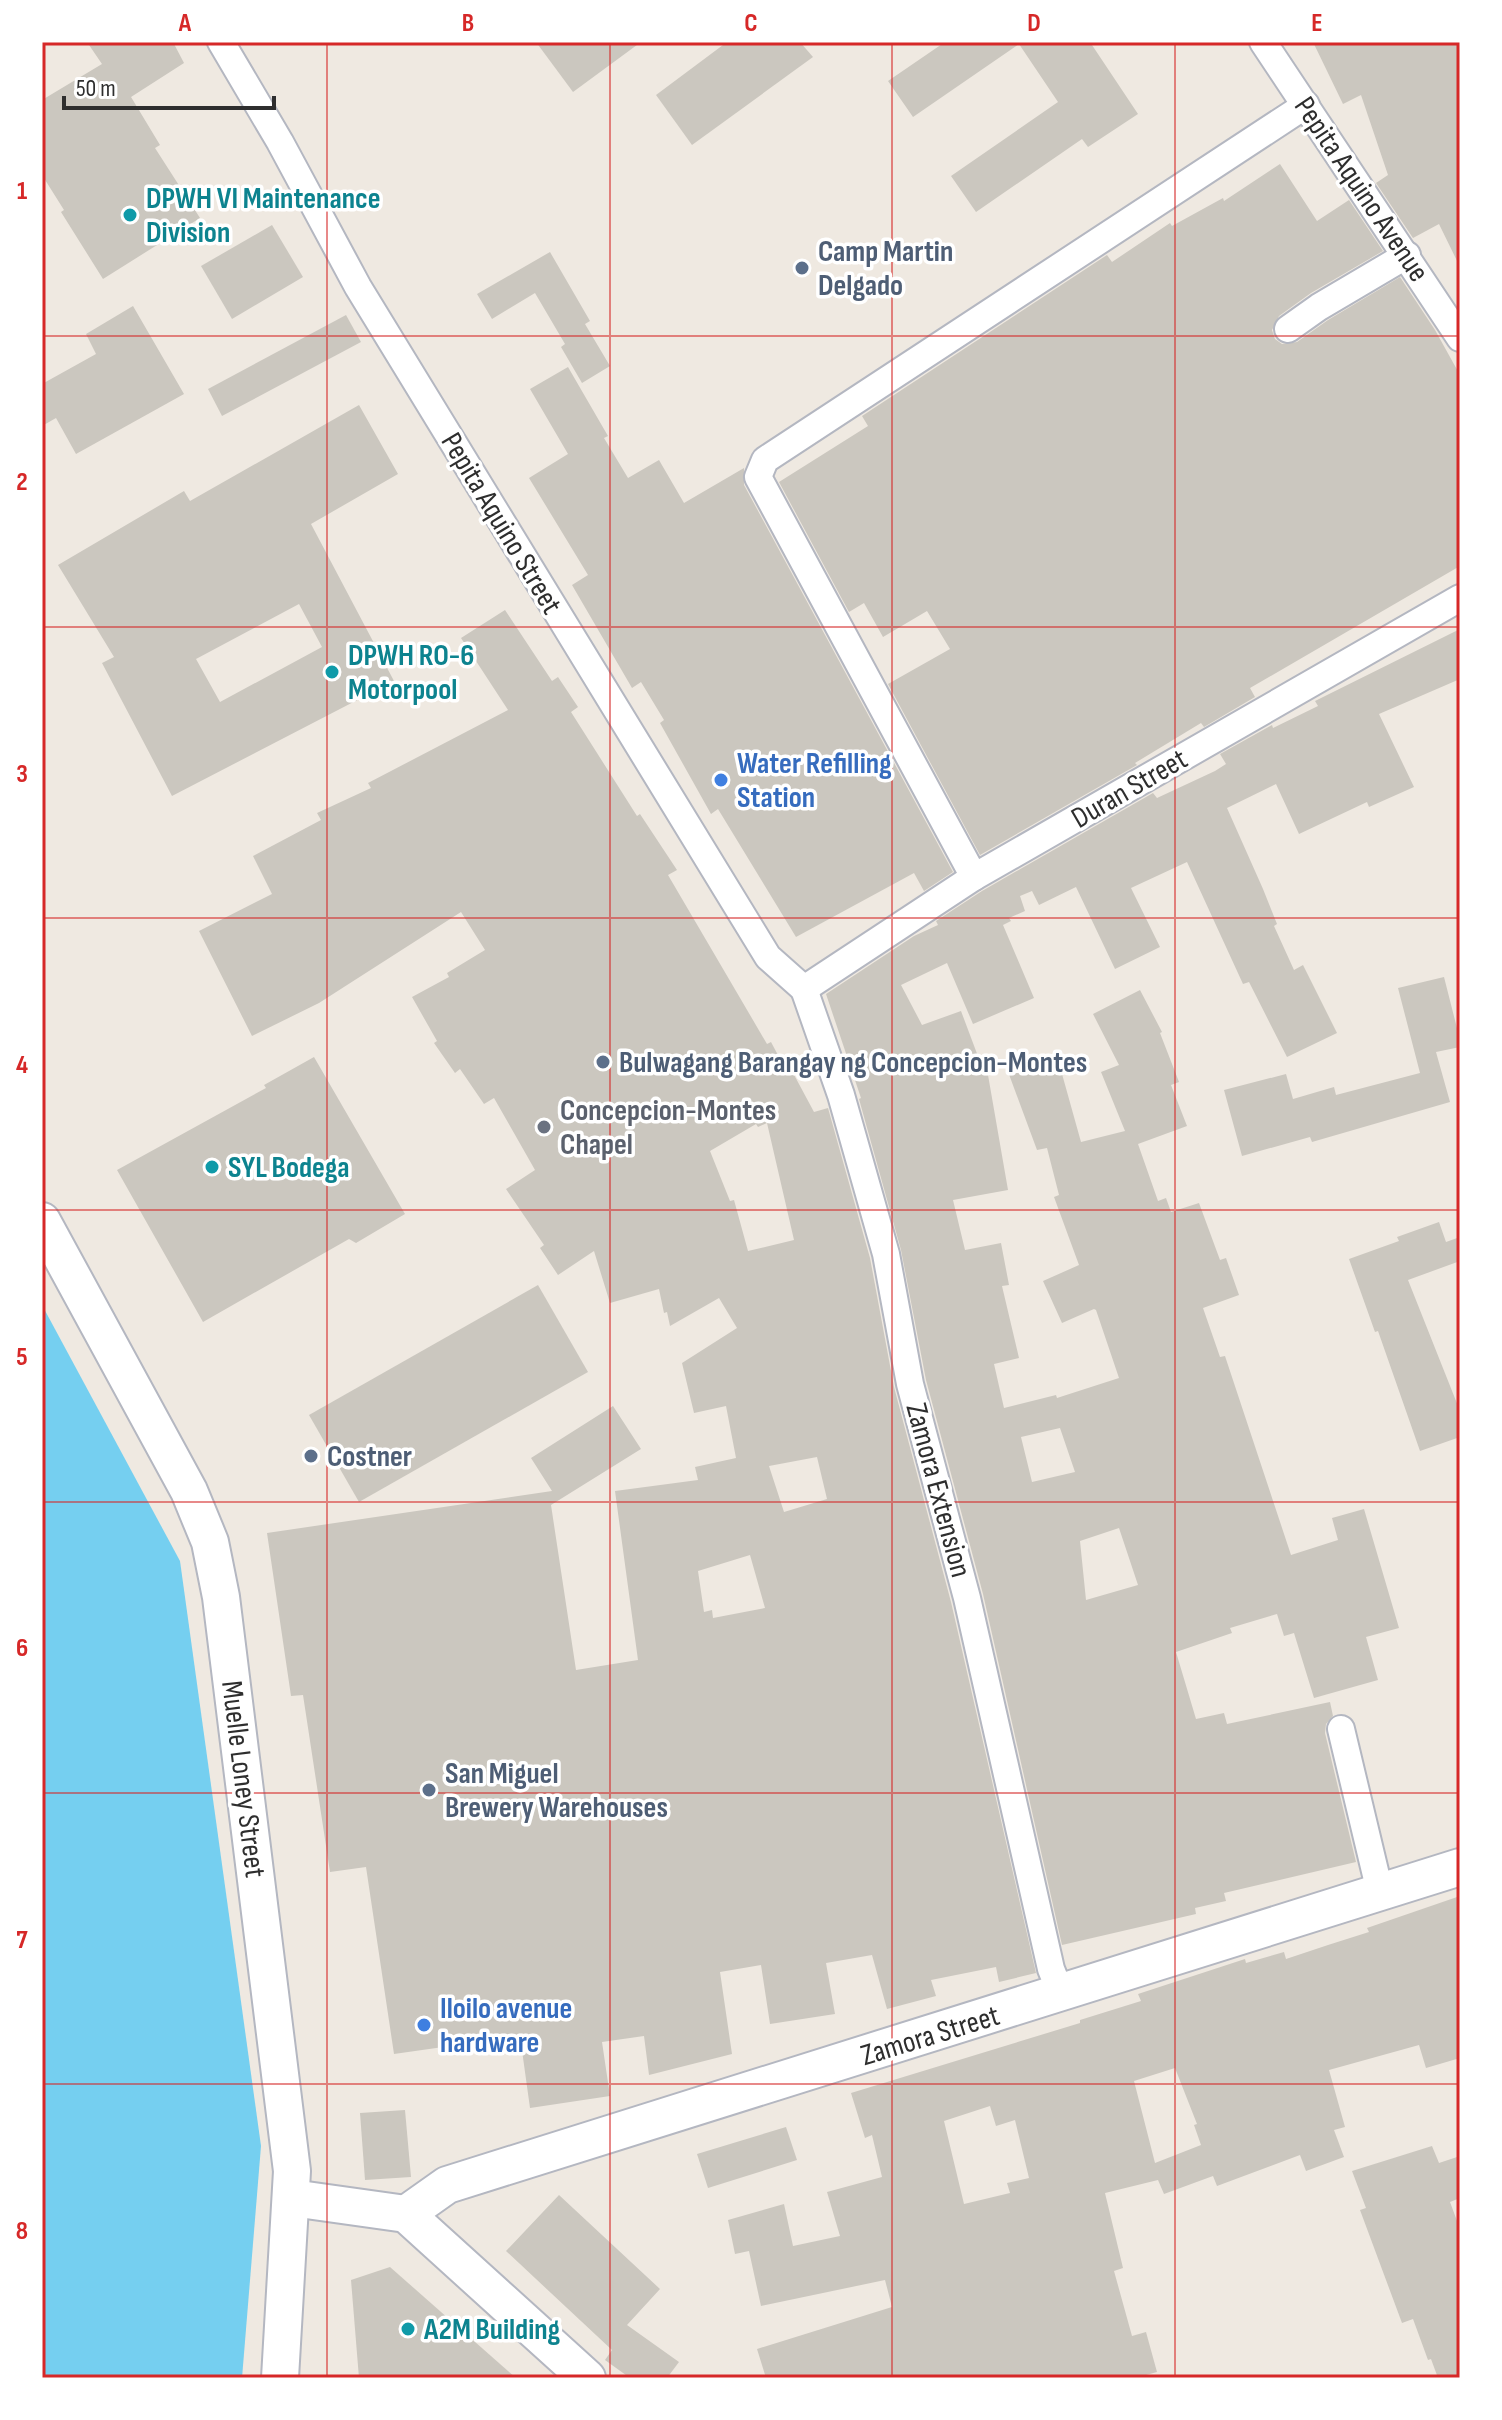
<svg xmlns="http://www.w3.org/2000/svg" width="1502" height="2420" font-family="'Sofia Sans Condensed',sans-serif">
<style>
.water{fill:#75cff0}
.building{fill:#cbc7bf;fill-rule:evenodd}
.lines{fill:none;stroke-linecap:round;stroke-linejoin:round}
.street-casing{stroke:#b4b7c1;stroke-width:30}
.secondary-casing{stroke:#b4b7c1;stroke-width:40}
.street{stroke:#fff;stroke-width:26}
.secondary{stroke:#fff;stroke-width:36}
.grid{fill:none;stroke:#d62828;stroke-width:2;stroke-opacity:0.55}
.culture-dot{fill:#0f9aa8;stroke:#fff;stroke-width:3}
.service-dot{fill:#5c6f8a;stroke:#fff;stroke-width:3}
.shop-dot{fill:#3f7fe0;stroke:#fff;stroke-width:3}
.worship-dot{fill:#6b7280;stroke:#fff;stroke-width:3}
.labels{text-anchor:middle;stroke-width:7;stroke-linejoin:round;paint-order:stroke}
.street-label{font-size:30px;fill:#2e2e2e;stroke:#fff}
.culture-label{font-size:30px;font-weight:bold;fill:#0d838f;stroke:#fff;text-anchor:start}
.service-label{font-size:30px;font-weight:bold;fill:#4e5e75;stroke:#fff;text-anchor:start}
.shop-label{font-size:30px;font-weight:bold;fill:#366cbe;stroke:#fff;text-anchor:start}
.worship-label{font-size:30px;font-weight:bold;fill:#5b616d;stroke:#fff;text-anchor:start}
.neatline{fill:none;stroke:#d62828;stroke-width:3}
.grid-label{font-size:26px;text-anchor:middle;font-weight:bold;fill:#d62828}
</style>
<rect width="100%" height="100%" fill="#efe9e1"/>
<!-- water -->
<polygon class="water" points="42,1305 180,1561 261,2146 242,2378 42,2378"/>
<!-- building -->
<g class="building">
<polygon points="87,42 173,42 184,63 131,97 160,145 155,148 200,218 103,279 61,212 64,210 42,175 42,100 102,64"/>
<polygon points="536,42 641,42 573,92"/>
<polygon points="727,42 800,42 813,57 692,145 656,95"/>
<polygon points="945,42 1090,42 1138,114 1088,147 1082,139 976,212 951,176 1058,102 1019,44 913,117 888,81"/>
<polygon points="1313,42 1460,42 1460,267 1439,224 1413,238 1376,183 1388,175 1361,95 1343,104"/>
<polygon points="1280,164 1317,221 1349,200 1383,251 1311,293 1279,316 1272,330 1275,339 1282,344 1297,342 1328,320 1400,277 1435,330 1460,375 1460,566 1250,688 1255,697 1204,727 1201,723 1135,763 1137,765 980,855 888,684 950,649 927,611 883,637 864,603 849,612 779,482 868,426 862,416 1107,255 1112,262 1170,223 1172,226 1223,198 1224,201"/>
<polygon points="272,225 303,277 232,319 201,266"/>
<polygon points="550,252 590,321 585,324 610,366 582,383 561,347 565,344 535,293 492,319 477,294"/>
<polygon points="133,306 184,394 76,454 56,418 42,426 42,384 96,354 86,334"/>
<polygon points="346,315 361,342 222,416 208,389"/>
<polygon points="568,367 608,436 604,438 628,478 659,460 684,503 744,468 744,485 953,872 924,891 914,873 796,937 718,809 711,814 660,723 664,720 641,682 632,688 572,585 588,575 529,478 568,454 530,389"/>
<path d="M359 405 398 474 311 524 394 681 172 796 102 663 114 657 58 565 184 491 190 501ZM299 604 322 647 220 702 196 659Z"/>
<path d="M505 610 552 681 558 677 578 707 571 712 637 816 640 814 677 870 668 875 767 1044 771 1042 788 1074 792 1071 814 1112 828 1108 870 1258 894 1387 951 1602 1036 1973 999 1982 996 1967 931 1980 936 1996 887 2009 872 1955 826 1963 835 2014 770 2024 761 1965 720 1972 732 2054 649 2075 644 2036 602 2042 610 2096 530 2108 520 2036 394 2054 366 1867 330 1872 303 1695 291 1696 267 1533 552 1491 531 1458 613 1406 641 1449 551 1505 576 1670 638 1660 615 1491 698 1480 695 1467 736 1458 726 1406 694 1413 682 1363 737 1328 719 1298 670 1326 667 1312 664 1313 659 1289 610 1303 594 1251 558 1275 540 1248 544 1245 506 1189 535 1170 494 1098 484 1104 460 1069 455 1073 434 1043 437 1041 412 997 449 977 447 973 485 950 461 912 319 1003 252 1036 199 931 272 894 253 856 321 820 317 813 371 788 368 783 508 710 461 638ZM767 1123 794 1240 748 1251 734 1200 730 1201 710 1151 756 1124 758 1127ZM817 1457 827 1499 784 1512 769 1466ZM750 1555 765 1608 713 1618 712 1610 704 1612 698 1571Z"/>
<path d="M1460 629V679L1379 714 1414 787 1369 807 1367 802 1299 834 1276 784 1227 808 1263 889 1277 924 1274 926 1294 970 1303 965 1337 1033 1287 1057 1249 982 1243 984 1187 862 1131 888 1160 947 1115 969 1076 887 1039 905 1032 891 1020 896 1025 911 1009 918 1011 921 1003 925 1034 998 973 1024 947 963 901 985 922 1025 961 1011 985 1075H988L1008 1190 953 1200 965 1250 1001 1243 1009 1285 1002 1286 1019 1358 994 1364 1004 1408 1056 1395 1057 1398 1119 1378 1096 1310 1094 1309 1062 1323 1043 1281 1079 1265 1054 1197 1059 1195 1047 1148 1037 1150 1007 1069 1057 1056 1081 1142 1125 1131 1101 1072 1119 1065 1093 1014 1140 990 1162 1032 1160 1033 1179 1082 1171 1085 1187 1126 1138 1144 1158 1201 1166 1198 1171 1212 1199 1203 1220 1260 1226 1258 1239 1295 1203 1308 1220 1357 1225 1356 1291 1555 1338 1540 1332 1518 1364 1509 1399 1628 1366 1637 1378 1680 1314 1698 1294 1633 1284 1636 1277 1614 1230 1628 1232 1633 1176 1652 1196 1719 1224 1713 1227 1724 1330 1702 1333 1716 1326 1724 1325 1733 1356 1862 1224 1893 1226 1901 1195 1908 1196 1914 1062 1945 983 1594 926 1380 901 1250 859 1099 861 1098 826 994 914 936 938 925 936 921 982 891 1153 793 1157 798 1215 771 1226 764 1220 754 1272 725 1273 728 1318 706 1315 701ZM1060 1428 1075 1472 1032 1482 1021 1437ZM1119 1528 1138 1585 1086 1600 1080 1541Z"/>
<polygon points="1444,977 1460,1040 1460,1047 1436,1052 1450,1102 1312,1142 1310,1137 1242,1156 1224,1090 1286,1074 1293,1099 1334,1087 1336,1095 1420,1073 1398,988"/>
<polygon points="314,1057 405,1214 356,1243 349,1239 203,1322 117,1170 266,1088 264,1085"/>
<polygon points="1439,1222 1446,1242 1460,1237 1460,1261 1408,1280 1460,1411 1460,1437 1420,1451 1378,1331 1375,1332 1349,1259 1399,1241 1397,1237"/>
<polygon points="538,1285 588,1372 359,1502 309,1415"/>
<path d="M1460 1896V2058L1426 2068 1419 2045 1329 2070 1345 2127 1334 2130 1344 2157 1306 2171 1300 2155 1217 2186 1213 2176 1164 2194 1158 2180 1105 2193 1123 2268 1114 2271 1132 2336 1146 2332 1157 2372 1135 2378H766L757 2349 892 2307 885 2280 761 2306 749 2251 735 2254 728 2220 784 2204 793 2246 840 2236 827 2192 882 2177 872 2135 865 2138 851 2093 1080 2023V2020L1141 2001 1138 1994 1245 1959 1246 1963 1284 1952 1286 1959 1328 1945 1369 1932 1367 1928ZM1175 2068 1197 2124 1194 2125 1201 2145 1155 2163 1134 2081ZM990 2106 996 2126 1015 2120 1029 2178 1007 2183 1010 2193 964 2204 944 2121Z"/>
<polygon points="405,2110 411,2177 365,2180 360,2113"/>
<polygon points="786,2127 797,2160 708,2188 697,2154"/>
<polygon points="1432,2146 1439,2163 1460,2156 1460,2198 1450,2202 1460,2229 1460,2378 1438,2378 1431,2359 1428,2360 1413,2319 1402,2323 1360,2210 1366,2208 1352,2171"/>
<polygon points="559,2195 660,2289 627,2325 679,2362 667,2378 630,2378 605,2360 612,2350 506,2251"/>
<polygon points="390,2267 516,2378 359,2378 351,2280"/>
</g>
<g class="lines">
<defs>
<g id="street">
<polyline points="221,42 280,142 358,287 768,957 804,989"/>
<polyline points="1263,42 1460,338"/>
<polyline points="1288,329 1319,307 1407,255"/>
<polyline points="974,877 758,477 765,460 1306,105"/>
<polyline points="804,989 841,1095 886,1254 910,1384 967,1598 1051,1969 1061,1994"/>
<polyline points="804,989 974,877 1460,598"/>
<polyline points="1341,1729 1380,1892"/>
</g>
<g id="secondary">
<polyline points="42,1221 189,1491 210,1542 221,1597 292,2171 280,2378"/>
<polyline points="292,2198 406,2214 587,2378"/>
<polyline points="406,2214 447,2185 1460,1867"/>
</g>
</defs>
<!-- street casing -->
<use href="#street" class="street-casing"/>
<!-- secondary casing -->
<use href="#secondary" class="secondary-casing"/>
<!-- street -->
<use href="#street" class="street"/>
<!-- secondary -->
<use href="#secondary" class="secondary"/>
</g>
<!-- grid -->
<path class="grid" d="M327 42V2378M610 42V2378M892 42V2378M1175 42V2378M42 336H1460M42 627H1460M42 918H1460M42 1210H1460M42 1502H1460M42 1793H1460M42 2084H1460"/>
<!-- markers -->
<g class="culture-dot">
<circle cx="130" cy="215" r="8"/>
<circle cx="332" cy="672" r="8"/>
<circle cx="212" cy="1167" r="8"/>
<circle cx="408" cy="2329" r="8"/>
</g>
<g class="service-dot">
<circle cx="802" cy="268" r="8"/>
<circle cx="603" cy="1062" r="8"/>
<circle cx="311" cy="1456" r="8"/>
<circle cx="429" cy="1790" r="8"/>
</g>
<g class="shop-dot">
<circle cx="721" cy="780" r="8"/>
<circle cx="424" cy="2025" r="8"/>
</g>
<circle class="worship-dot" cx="544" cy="1127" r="8"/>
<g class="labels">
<!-- street labels -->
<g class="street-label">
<text transform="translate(1362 189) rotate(56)" y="10">Pepita Aquino Avenue</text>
<text transform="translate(502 523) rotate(59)" y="10">Pepita Aquino Street</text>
<text transform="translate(1129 788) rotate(-30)" y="10">Duran Street</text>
<text transform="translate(939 1490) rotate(75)" y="10">Zamora Extension</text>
<text transform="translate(244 1779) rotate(83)" y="10">Muelle Loney Street</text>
<text transform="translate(930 2035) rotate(-17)" y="10">Zamora Street</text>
</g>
<!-- culture labels -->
<g class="culture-label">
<text x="146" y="208">DPWH VI Maintenance<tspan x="146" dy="34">Division</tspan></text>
<text x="348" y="665">DPWH RO-6<tspan x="348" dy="34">Motorpool</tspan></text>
<text x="228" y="1177">SYL Bodega</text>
<text x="424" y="2339">A2M Building</text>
</g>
<!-- service labels -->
<g class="service-label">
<text x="818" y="261">Camp Martin<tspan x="818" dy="34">Delgado</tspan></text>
<text x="619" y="1072">Bulwagang Barangay ng Concepcion-Montes</text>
<text x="327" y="1466">Costner</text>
<text x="445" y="1783">San Miguel<tspan x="445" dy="34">Brewery Warehouses</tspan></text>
</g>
<!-- shop labels -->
<g class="shop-label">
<text x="737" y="773">Water Refilling<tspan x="737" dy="34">Station</tspan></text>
<text x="440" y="2018">Iloilo avenue<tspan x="440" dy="34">hardware</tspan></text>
</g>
<!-- worship labels -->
<g class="worship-label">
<text x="560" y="1120">Concepcion-Montes<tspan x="560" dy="34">Chapel</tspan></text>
</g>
</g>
<!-- border -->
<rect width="1502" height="2420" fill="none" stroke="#ffffff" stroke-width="88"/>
<!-- scale -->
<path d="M64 96v12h210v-12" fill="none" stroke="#2e2e2e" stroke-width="4"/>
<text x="76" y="96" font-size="24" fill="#2e2e2e" stroke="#ffffff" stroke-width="6" paint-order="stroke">50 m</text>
<rect x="44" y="44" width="1414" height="2332" class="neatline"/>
<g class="grid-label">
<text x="185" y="31">A</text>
<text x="468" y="31">B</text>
<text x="751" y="31">C</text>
<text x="1034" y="31">D</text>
<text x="1317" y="31">E</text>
<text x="22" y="199">1</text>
<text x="22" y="490">2</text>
<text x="22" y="782">3</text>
<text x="22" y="1073">4</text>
<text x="22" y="1365">5</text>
<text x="22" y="1656">6</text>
<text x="22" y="1948">7</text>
<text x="22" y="2239">8</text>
</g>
</svg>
